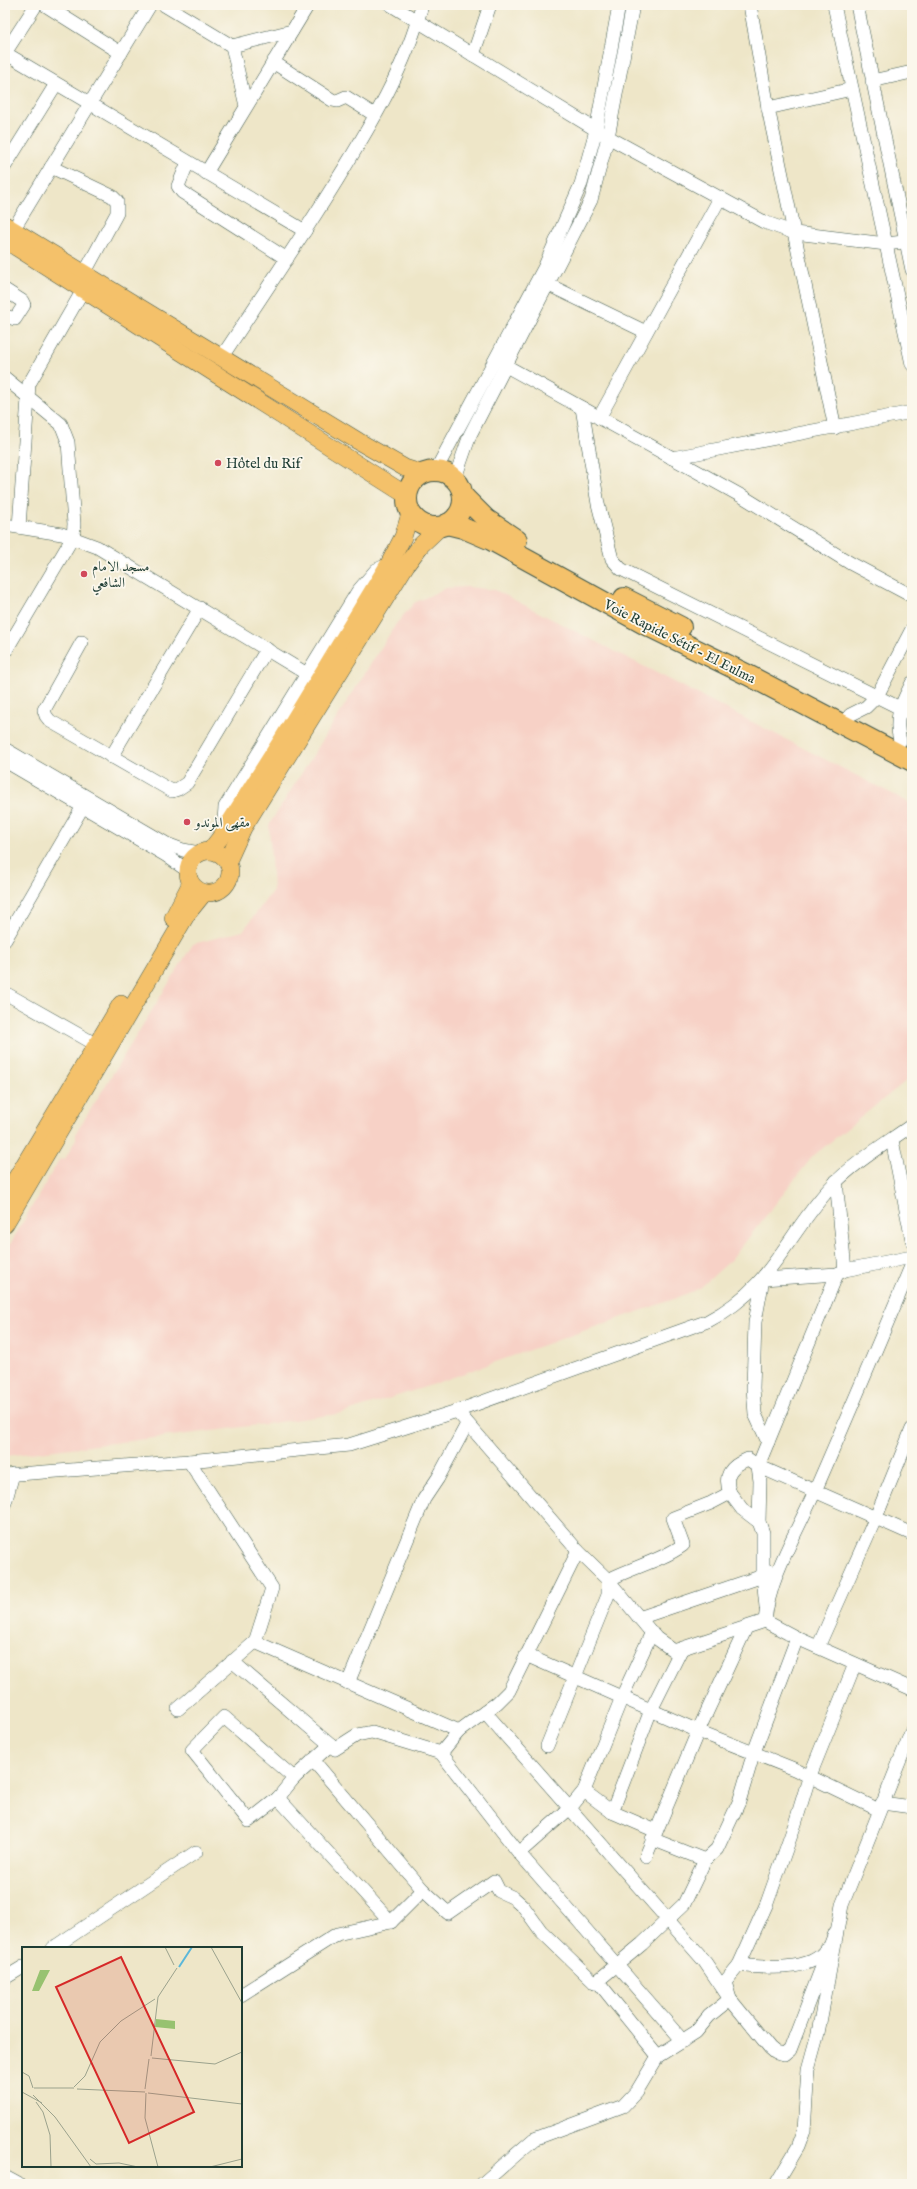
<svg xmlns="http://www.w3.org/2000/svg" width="917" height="2189" font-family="'IM FELL English',Amiri,serif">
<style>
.built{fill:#f7d1c6}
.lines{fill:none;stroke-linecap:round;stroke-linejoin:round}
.minor-casing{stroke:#3e564a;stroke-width:14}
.major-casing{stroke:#3e564a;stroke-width:18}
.highway-casing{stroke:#3e564a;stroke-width:22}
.minor{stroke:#fff;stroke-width:13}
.major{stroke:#f4c16a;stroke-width:17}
.highway{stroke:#f4c16a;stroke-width:20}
.poi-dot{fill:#d1495b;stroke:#fbf7ec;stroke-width:1.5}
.labels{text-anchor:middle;stroke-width:3.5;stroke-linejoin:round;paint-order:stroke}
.poi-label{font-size:14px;fill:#1f3d34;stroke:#fbf7ec;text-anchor:start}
.street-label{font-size:14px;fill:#1f3d34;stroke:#fbf7ec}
.inset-river{fill:none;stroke:#5bb7d9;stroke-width:2}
.inset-road{fill:none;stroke:#9ba28d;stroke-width:1}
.view{fill:#d62828;fill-opacity:0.15;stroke:#d62828;stroke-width:2}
.inset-edge{fill:none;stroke:#1f3d34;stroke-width:2}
</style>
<rect width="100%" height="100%" fill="#fbf7ec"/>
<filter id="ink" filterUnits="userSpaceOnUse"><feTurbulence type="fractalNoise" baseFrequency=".025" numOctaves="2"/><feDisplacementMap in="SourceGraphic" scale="8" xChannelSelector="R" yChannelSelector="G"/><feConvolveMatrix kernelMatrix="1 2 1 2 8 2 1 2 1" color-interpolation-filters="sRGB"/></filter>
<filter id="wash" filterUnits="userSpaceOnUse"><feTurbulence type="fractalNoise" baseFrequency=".012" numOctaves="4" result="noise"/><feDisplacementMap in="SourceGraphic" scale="16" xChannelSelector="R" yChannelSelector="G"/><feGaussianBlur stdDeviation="0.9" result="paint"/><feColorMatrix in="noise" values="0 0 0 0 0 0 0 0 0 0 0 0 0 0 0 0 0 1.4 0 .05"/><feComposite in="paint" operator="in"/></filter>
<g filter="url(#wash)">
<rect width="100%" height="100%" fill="#eee6c8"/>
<!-- built -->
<polygon class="built" points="468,587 495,590 912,804 912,1076 813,1156 731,1260 700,1288 674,1299 428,1386 344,1413 228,1429 5,1456 5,1253 59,1160 65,1159 76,1139 76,1133 193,944 243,931 273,890 269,825 396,624 414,603 446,588"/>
</g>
<g filter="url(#ink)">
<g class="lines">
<defs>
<g id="minor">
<polyline points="45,5 121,53"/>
<polyline points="164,5 232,46"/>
<polyline points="391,5 608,137 764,222 795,233 886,244 912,241"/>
<polyline points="750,5 768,108 835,428"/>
<polyline points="834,5 912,364"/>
<polyline points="857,5 912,270"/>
<polyline points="5,53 305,231"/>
<polyline points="5,53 36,5"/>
<polyline points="473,55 490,5"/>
<polyline points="273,62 332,100 337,101 346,97 375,115"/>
<polyline points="872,81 912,72"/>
<polyline points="246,106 232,46 292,31"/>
<polyline points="768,108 852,89"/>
<polyline points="188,162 178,186 182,192 287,259"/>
<polyline points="5,166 56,84"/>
<polyline points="51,167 112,196 117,201 117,213 84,274"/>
<polyline points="206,173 308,5"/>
<polyline points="13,230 150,5"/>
<polyline points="549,285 646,332"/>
<polyline points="5,290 22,301 24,305 15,319 5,316"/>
<path d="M221 358C260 299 300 240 337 180 371 125 406 67 422 5"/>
<polyline points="506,366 745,498 850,563 912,596"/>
<polyline points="5,378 61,424 68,442 74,524 73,537 5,652"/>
<polyline points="582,408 598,504 612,559 621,569 912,714"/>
<polyline points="599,418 720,198"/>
<polyline points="672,458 912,412"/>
<polyline points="436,470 544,268 581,184 596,130 619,5"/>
<polyline points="455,478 470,435 591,200 608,137 633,5"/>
<polyline points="5,525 62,534 97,547 307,674"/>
<polyline points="19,527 29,384 83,290"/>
<polyline points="82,642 44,710 46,716 50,721 172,791 178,789 187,783 267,649"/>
<polyline points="850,715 866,707 877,696 912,629"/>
<path d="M900 741C894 716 901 705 912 683"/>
<polyline points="5,749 167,844 183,850 199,853"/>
<polyline points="111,757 200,608"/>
<polyline points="5,761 167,856 188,871"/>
<polyline points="223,834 225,807 358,591 376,570 389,564"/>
<polyline points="5,940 82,808"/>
<polyline points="5,993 104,1049"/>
<polyline points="892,1140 912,1240"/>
<polyline points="836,1181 845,1270"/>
<path d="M912 1264C880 1340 848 1416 815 1491 797 1532 769 1577 765 1621L797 1638 912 1689"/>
<polyline points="837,1274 758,1466 912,1534"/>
<polyline points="457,1411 578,1551 608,1580 608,1595 547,1746"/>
<polyline points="768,1442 755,1414 753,1388 755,1322 763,1279 837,1274 845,1270 912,1257"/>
<path d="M5 1475 189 1461 349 1445 457 1411 708 1321C772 1288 785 1237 830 1188 853 1163 884 1145 912 1125"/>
<polyline points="730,1493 742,1509 759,1522"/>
<polyline points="5,1503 13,1474"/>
<polyline points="639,1618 763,1576 769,1571"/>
<path d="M765 1621 674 1651 656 1638 608 1580C633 1567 661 1561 683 1545L673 1518 711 1503 730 1493C723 1475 731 1466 748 1459L758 1466 760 1481 759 1522 763 1533V1576L766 1607"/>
<polyline points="255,1642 459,1731"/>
<polyline points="818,1647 876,1517 912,1429"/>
<polyline points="526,1655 698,1731 794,1769 879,1810"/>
<polyline points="232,1661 335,1749 357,1735 372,1732 441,1753 519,1853 683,2041"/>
<polyline points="348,1683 424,1499 438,1478 467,1424"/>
<polyline points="178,1709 255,1642 272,1588 189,1461"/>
<polyline points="485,1712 705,1962 730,1999 770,2048 776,2053 784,2055 790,2050 835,1933"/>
<polyline points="330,1745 294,1778 224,1717 192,1750 249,1821 278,1798 391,1922"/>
<polyline points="441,1753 459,1731 497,1703 509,1691 578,1551"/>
<polyline points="313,1760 423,1890"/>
<polyline points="584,1791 612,1812 656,1831"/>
<polyline points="278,1798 294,1778"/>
<polyline points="882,1803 912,1807"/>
<polyline points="612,1812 651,1710 681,1650"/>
<polyline points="652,1839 705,1860"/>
<polyline points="519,1853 570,1808 584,1791 622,1697 652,1632"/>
<polyline points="646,1856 698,1731 746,1628"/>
<polyline points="53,1948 196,1852"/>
<path d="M739 1965C763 1968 813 1972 826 1949"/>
<polyline points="5,1978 23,1967"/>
<polyline points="595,1983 642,1944 684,1904 705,1860 717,1849 739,1802 754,1752 797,1638"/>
<polyline points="241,1995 337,1934 391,1922 423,1890 448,1913 494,1881 499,1891 514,1898 523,1906 541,1931 595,1983 599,1983 658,2056"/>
<polyline points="5,2177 18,2184"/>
<polyline points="482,2184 534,2139 623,2106 637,2091 658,2056 696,2032 709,2016 730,1999 725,1982 739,1965 767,1903 795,1824 809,1778 855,1664"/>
<polyline points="776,2184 798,2147 804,2131 808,2069 818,2033 842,1905 912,1730"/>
</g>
<g id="major">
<polyline points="5,225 358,441 405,468 421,473"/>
<polyline points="5,240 406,495"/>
<circle cx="209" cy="872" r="21"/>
<polyline points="210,851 220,838 282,740 389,564 403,537 410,514"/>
<polyline points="228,861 243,828 406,565 421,545 440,527"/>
<polyline points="173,918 191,883"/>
<polyline points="5,1197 121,1004"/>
<polyline points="5,1224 187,914 204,893"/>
</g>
<g id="highway">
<circle cx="435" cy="499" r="28"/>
<polyline points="463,496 486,519 517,540"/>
<polyline points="447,524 463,528 491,540 646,625 748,675 912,761"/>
<polyline points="624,598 681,627"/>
</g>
</defs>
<!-- minor casing -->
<use href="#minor" class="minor-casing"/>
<!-- major casing -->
<use href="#major" class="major-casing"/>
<!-- highway casing -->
<use href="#highway" class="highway-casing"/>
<!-- minor -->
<use href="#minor" class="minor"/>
<!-- major -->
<use href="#major" class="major"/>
<!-- highway -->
<use href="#highway" class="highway"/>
</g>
</g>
<!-- markers -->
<g class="poi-dot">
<circle cx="218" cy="463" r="4"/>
<circle cx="84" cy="574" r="4"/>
<circle cx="187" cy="822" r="4"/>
</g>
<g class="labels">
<!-- poi labels -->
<g class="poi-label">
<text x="226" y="468">Hôtel du Rif</text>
<text x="92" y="571">مسجد الامام<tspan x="92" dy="16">الشافعي</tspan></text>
<text x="195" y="827">مقهى الموندو</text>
</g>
<!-- street labels -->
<g class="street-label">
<text transform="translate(680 641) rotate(27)" y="5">Voie Rapide Sétif - El Eulma</text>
</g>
</g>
<!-- overview -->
<g transform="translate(22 1947)">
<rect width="220" height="220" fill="#eee6c8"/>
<path d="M18 23H28L17 44H10ZM134 72 153 74V82L133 80Z" fill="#97c270"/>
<path class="inset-river" d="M157 20 170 0"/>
<path class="inset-road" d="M143 0 152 18M189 0 220 56M129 109 136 50 155 21M130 111 193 117 220 105M0 125 7 129 11 141M52 140 63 129 78 95 99 74 133 52M12 141H52M55 142 123 145M123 142 127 112M0 145 20 156M124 146 123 171 136 220M126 146 220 157M11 148 33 170 69 220M14 155 21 165 28 188 29 220M68 212 74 217 97 216 116 220M188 220 220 212"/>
<path class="view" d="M99 10 172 165 107 196 34 40Z"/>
<rect width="220" height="220" class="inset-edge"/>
</g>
<!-- margin -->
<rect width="917" height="2189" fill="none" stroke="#fbf7ec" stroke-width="20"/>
</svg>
